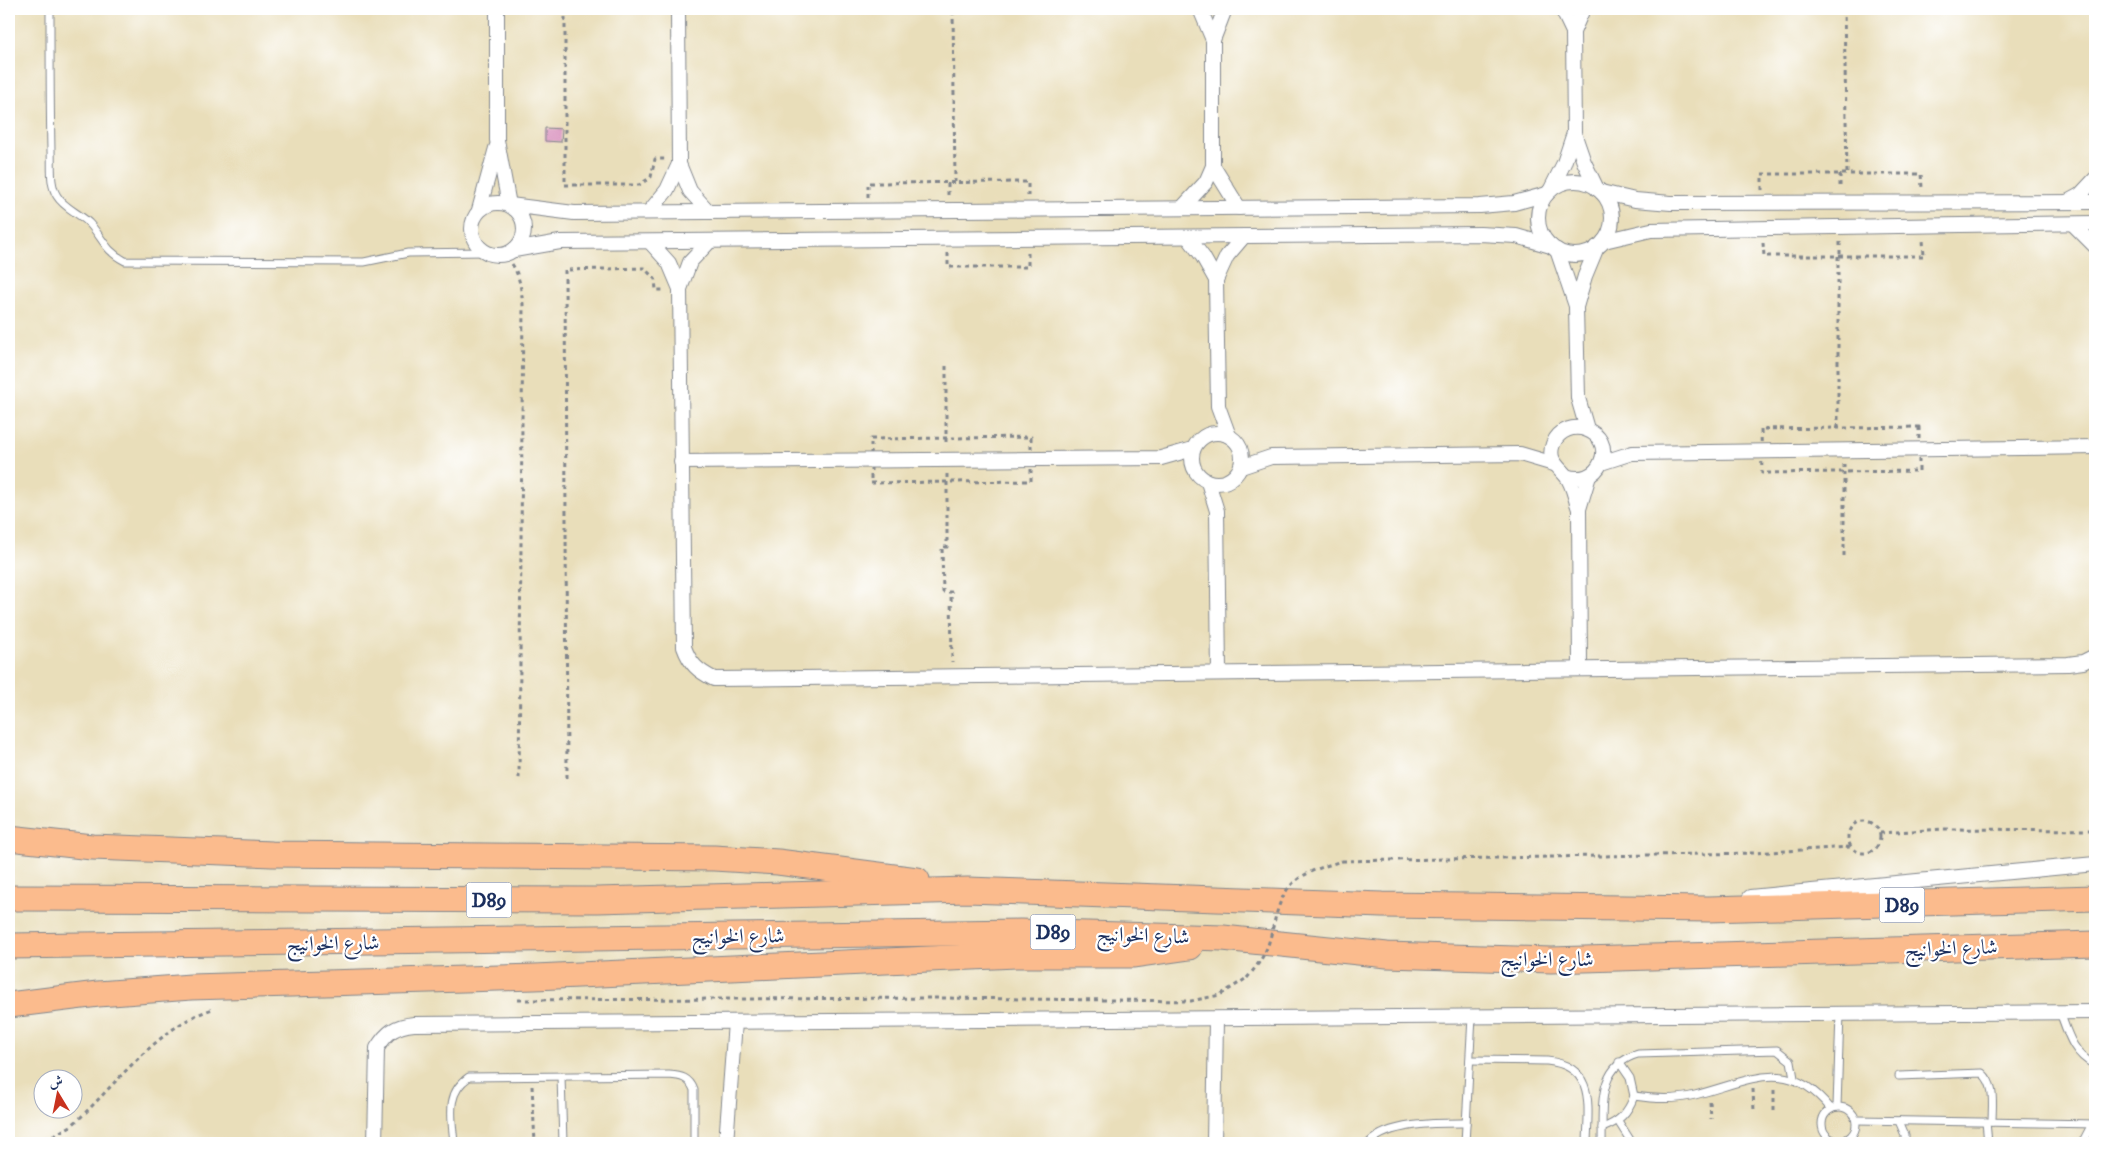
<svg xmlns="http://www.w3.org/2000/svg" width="2104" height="1152" font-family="'IM FELL DW Pica',Amiri,serif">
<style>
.building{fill:#db99c2}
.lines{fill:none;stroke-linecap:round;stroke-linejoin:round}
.lane-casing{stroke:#82868c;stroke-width:9}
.street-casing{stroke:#82868c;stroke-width:16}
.highway-casing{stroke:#82868c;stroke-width:27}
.path{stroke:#82868c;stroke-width:3;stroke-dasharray:4 4;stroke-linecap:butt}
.lane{stroke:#fff;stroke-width:7}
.street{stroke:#fff;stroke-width:14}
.highway{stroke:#fbbb8d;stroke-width:25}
.path-bridge{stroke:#82868c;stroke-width:3;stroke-dasharray:4 4;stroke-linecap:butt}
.labels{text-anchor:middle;stroke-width:4.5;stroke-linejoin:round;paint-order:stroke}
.shield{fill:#fff;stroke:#5f6d8e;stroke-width:1}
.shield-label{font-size:20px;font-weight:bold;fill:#1b2f5e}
.street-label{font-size:21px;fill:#1b2f5e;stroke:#fff}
</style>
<rect width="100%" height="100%" fill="#fff"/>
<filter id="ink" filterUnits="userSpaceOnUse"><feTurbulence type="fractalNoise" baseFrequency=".02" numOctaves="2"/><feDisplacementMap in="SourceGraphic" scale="10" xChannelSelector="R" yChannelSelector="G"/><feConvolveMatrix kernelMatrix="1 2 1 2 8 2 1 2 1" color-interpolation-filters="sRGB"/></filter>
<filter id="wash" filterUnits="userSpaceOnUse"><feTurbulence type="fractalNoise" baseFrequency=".0096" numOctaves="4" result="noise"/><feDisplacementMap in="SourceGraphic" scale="20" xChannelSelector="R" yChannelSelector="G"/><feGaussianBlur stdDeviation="1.12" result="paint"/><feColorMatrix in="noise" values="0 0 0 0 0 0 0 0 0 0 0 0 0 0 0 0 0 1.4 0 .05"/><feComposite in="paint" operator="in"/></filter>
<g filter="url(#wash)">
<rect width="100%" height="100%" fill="#e9deba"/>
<g id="blocks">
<!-- building -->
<polygon class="building" points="545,128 562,129 561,142 545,141"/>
</g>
</g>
<g filter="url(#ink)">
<use href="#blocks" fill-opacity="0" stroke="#82868c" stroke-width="1"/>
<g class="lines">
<defs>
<g id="lane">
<path d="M50 9C50 56 50 103 51 151 52 165 49 184 57 196 64 208 79 213 89 223 103 238 104 250 125 261L364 262 408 253 485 252"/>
<path d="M2060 1012C2068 1034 2073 1054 2095 1065"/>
<path d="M1470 1060 1547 1061C1596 1066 1588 1106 1587 1143"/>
<polyline points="561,1076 563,1143"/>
<path d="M1899 1076 1982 1073C1996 1085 1992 1105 1992 1122"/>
<path d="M1634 1096C1654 1099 1676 1100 1695 1095 1750 1081 1788 1055 1831 1109"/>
<circle cx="1839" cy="1124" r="17"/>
<polyline points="1837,1107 1840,1013"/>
<polyline points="1857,1120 2095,1124"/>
<polyline points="1618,1121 1632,1143"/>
<polyline points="1899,1121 1905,1135 1905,1143"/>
<polyline points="1986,1122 1988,1143"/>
<path d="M1602 1128C1619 1122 1628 1113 1634 1096L1630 1078 1619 1062"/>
<path d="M454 1143C452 1118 445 1093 469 1077L669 1075C681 1076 689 1077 694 1090V1143"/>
<path d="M1369 1143C1388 1122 1440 1123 1466 1123"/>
<polyline points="1465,1143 1472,1017"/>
<path d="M1602 1143C1603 1108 1596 1066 1638 1054L1777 1050 1791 1061 1794 1078"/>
<polyline points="2082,1143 2092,1124"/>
</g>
<g id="street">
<polyline points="497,9 497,140 509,205"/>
<polyline points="678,9 679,164 690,191 709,212"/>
<polyline points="1200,9 1213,40"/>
<polyline points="1225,9 1213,40 1213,166 1239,208"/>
<polyline points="1562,9 1573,32"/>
<polyline points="1583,9 1573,32 1574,133 1584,162 1597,189"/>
<circle cx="1575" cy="218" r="37"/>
<polyline points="1550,191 1564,163 1574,133"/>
<polyline points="1601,192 1635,200 1671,203 2095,202"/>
<polyline points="2067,202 2080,195 2095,179"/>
<circle cx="498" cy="229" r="26"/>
<polyline points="510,205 574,213 1480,206 1514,203 1547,194"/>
<polyline points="1182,208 1206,182 1213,166"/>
<polyline points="479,210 496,148"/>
<polyline points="649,212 667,190 679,164"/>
<polyline points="2073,224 2095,246"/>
<polyline points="1188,237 1203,257 1216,280"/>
<path d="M710 241 690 262 680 289 684 647C690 664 698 671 714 679L2068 664 2083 662 2095 656"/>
<polyline points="1604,241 1651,230 2095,223"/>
<polyline points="650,242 669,263 680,289"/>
<polyline points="514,250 560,242 1480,234 1516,236 1551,246"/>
<polyline points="1557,250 1576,306"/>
<polyline points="1587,429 1578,398 1576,307 1585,276 1597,247"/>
<circle cx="1217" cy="458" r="25"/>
<polyline points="1229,436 1218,406 1216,280 1227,256 1244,236"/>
<polyline points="681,462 1161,458 1193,449"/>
<polyline points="1601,463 1632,453 2095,447"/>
<polyline points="1241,467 1271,457 1520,454 1554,464"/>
<path d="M1566 476C1580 481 1595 477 1601 462 1614 431 1566 413 1553 444 1547 460 1558 466 1566 476 1573 484 1575 499 1579 509"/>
<polyline points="1208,482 1217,511 1219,673"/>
<polyline points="1580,669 1579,509 1589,476"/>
<polyline points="1750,897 2095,864"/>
<path d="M375 1143 377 1048C387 1032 395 1026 414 1024L2095 1012"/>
<polyline points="726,1143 735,1022"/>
<polyline points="1214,1143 1216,1020"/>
</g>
<g id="highway">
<polyline points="9,838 92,847 272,854 714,858 778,862 917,880"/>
<polyline points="9,898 598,900 968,890 1382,905 1709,909 2095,898"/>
<polyline points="9,946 1020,932 1223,938 1387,955 1551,960 2095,944"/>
<polyline points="9,1005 98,994 191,987 535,977 1016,955 1134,955 1190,947"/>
</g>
</defs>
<!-- lane casing -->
<use href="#lane" class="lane-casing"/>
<!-- street casing -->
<use href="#street" class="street-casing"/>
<!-- highway casing -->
<use href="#highway" class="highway-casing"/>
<!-- path -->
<g class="path">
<polyline points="565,9 565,185 639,185 651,177 655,159 665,159"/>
<polyline points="869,9 869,12 1023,9"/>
<polyline points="1844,9 1847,174"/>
<polyline points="953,11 955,182"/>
<polyline points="1840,174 1840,189"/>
<polyline points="948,183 948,197"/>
<polyline points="1762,190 1762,174 1921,174 1922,188"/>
<polyline points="868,197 868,183 1028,182 1028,196"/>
<polyline points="1840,242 1840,256"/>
<polyline points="1763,243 1764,256 1924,256 1923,239"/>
<polyline points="948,253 948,267 1028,267 1028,253"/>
<polyline points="1838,256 1838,428"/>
<path d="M512 264C520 276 521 290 523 304L519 781"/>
<polyline points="946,366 946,445"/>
<polygon points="1919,427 1919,471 1762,473 1761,429"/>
<polygon points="1031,437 1031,481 871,483 871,439"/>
<polyline points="1844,464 1844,560"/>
<polyline points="947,474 947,547 942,547 943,592 951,592 952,662"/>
<polyline points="567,778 565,270 644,268 655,279 656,290 664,290"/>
<circle cx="1864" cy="837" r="16"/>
<polyline points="1880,833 1943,829 2095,830"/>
<polyline points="1342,861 1755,853 1851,847"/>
<polyline points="518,1000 943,998 1191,1001 1220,995 1247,978"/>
<polyline points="532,1086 535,1143"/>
<polyline points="1753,1089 1754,1111"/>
<polyline points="1710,1102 1711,1119"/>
<polyline points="1774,1110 1774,1087"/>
<path d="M39 1143 71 1126 81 1117C119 1080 162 1024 213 1009"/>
</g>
<!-- lane -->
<use href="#lane" class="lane"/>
<!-- street -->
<use href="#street" class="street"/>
<!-- highway -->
<use href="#highway" class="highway"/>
<!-- path-bridge -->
<path class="path-bridge" d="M1247 978C1256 967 1265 956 1269 942 1274 926 1276 908 1285 893 1296 874 1322 867 1342 861"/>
</g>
</g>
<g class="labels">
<!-- shield labels -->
<g class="shield">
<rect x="466.5" y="882.5" width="45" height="35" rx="4"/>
<rect x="1879.5" y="887.5" width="45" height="35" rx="4"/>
<rect x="1030.5" y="914.5" width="45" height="35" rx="4"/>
</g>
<g class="shield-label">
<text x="489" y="907">D89</text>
<text x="1902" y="912">D89</text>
<text x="1053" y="939">D89</text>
</g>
<!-- street labels -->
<g class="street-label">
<text transform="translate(1143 935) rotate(2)" y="7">شارع الخوانيج</text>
<text transform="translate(738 936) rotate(-1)" y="7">شارع الخوانيج</text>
<text transform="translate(333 943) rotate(-1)" y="7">شارع الخوانيج</text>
<text transform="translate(1951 948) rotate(-2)" y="7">شارع الخوانيج</text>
<text x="1547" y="966">شارع الخوانيج</text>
</g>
</g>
<!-- margin -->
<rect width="2104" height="1152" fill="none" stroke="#fff" stroke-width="30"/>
<!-- north arrow -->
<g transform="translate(58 1094) rotate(350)"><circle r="24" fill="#ffffff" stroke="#a4acbf"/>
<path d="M0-4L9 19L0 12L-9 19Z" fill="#c8321e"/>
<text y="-8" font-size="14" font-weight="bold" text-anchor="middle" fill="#1b2f5e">ش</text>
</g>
</svg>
